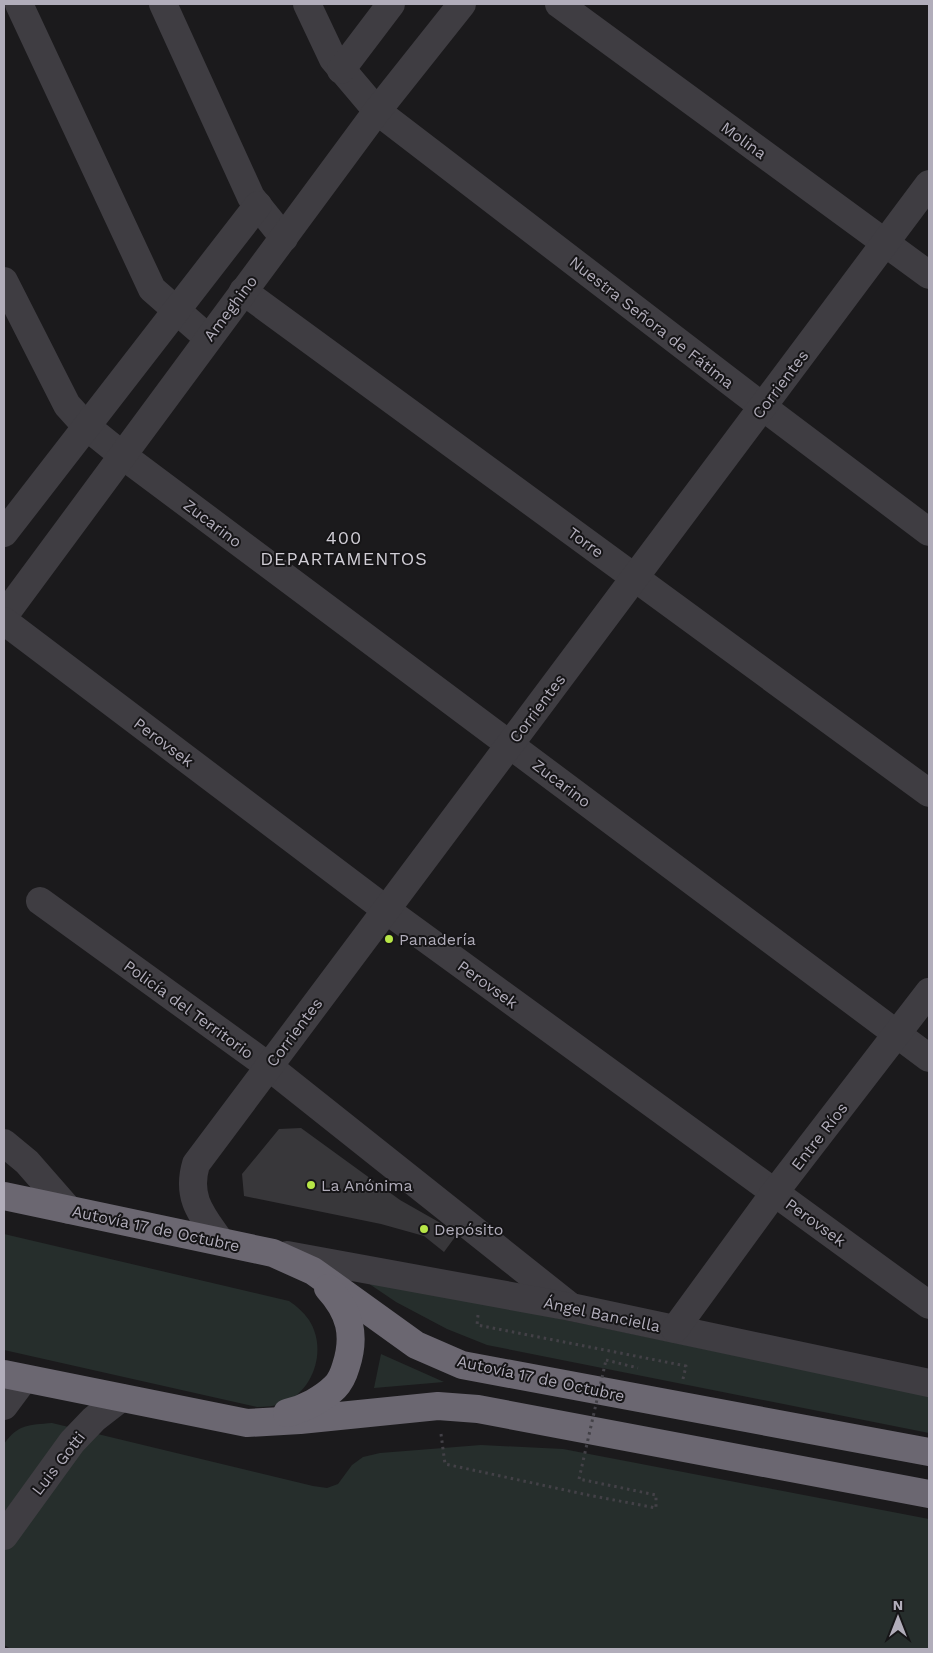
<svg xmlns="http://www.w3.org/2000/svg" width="933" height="1653" font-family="'Work Sans',sans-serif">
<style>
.green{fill:#262e2c}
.building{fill:#38373a}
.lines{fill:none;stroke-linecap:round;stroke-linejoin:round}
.path{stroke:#434147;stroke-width:3;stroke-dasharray:2.5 4;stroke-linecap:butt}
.minor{stroke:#3f3d42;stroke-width:28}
.highway{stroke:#6b6771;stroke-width:28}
.path-bridge{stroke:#434147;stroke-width:3;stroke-dasharray:2.5 4;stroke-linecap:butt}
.poi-dot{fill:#b7e647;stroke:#161517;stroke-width:2}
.labels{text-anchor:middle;stroke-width:4;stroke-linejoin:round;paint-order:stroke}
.street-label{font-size:16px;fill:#b1adba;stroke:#161517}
.poi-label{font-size:16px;fill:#b1adba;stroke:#161517;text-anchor:start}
.neighbourhood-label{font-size:18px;letter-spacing:1px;fill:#d1ced6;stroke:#161517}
</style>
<rect width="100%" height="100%" fill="#1b1a1c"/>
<!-- green -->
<g class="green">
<path d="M4 1234 289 1301C297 1306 303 1312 309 1320 327 1348 315 1389 284 1403 275 1406 266 1407 257 1407L4 1350Z"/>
<polygon points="359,1277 929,1396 929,1433 487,1345 447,1329 396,1302"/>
<polygon points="381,1354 444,1382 374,1388"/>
<path d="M52 1423 313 1486 327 1488 338 1484 352 1465 363 1457 380 1453 481 1445 563 1449 929 1519V1649H11L4 1645V1444C18 1424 29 1425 52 1423Z"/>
</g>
<!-- building -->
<polygon class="building" points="301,1128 400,1200 458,1233 444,1252 424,1236 381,1224 244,1196 242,1174 279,1129"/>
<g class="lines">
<!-- path -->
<g class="path">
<polyline points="478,1315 477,1325 686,1366 683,1379"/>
<polyline points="606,1360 638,1368"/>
<polyline points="441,1434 445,1464 588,1495 656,1508 656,1495 579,1479"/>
</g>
<!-- minor -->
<g class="minor">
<polyline points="19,4 152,289 208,338"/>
<polyline points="163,4 251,197 284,238"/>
<polyline points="307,4 333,59 377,111 763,407 929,532"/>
<polyline points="559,4 929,275"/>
<polyline points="341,70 391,4"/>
<polyline points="4,281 67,405 86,426 122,455 929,1058"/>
<polyline points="243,291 929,793"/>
<polyline points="4,533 258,205"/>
<polyline points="4,616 377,111 462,4"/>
<polyline points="4,621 385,909 929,1305"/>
<polyline points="40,901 268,1066 571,1307"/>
<polyline points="4,1143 27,1162 69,1210"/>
<path d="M220 1241C202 1215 186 1198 196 1164L929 184"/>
<polyline points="287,1255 571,1307 929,1383"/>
<polyline points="675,1329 775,1192 929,992"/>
<polyline points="4,1406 24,1379"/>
<polyline points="4,1536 72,1442 94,1419 121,1398"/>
</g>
<!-- highway -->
<g class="highway">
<polyline points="4,1196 273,1253 313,1271 416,1345 462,1365 929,1452"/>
<polyline points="4,1374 247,1423 300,1420 438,1406 478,1409 929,1494"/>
<path d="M287 1413C304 1409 323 1399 335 1387 340 1382 344 1373 346 1366 356 1335 350 1312 328 1288"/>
</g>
<!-- path-bridge -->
<polyline class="path-bridge" points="579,1479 606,1360"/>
</g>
<!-- markers -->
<g class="poi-dot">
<circle cx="389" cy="939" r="5"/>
<circle cx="311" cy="1185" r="5"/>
<circle cx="424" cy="1229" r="5"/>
</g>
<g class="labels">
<!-- street labels -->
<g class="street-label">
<text transform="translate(744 140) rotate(36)" y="6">Molina</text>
<text transform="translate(230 308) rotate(-53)" y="6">Ameghino</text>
<text transform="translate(652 322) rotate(38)" y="6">Nuestra Señora de Fátima</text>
<text transform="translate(780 384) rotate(-53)" y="6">Corrientes</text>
<text transform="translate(213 523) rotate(37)" y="6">Zucarino</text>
<text transform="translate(586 542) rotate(36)" y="6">Torre</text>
<text transform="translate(537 708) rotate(-53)" y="6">Corrientes</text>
<text transform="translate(164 742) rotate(37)" y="6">Perovsek</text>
<text transform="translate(562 783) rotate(37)" y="6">Zucarino</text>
<text transform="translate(488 984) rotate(36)" y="6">Perovsek</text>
<text transform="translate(189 1009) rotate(36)" y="6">Policía del Territorio</text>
<text transform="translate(294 1032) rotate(-53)" y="6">Corrientes</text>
<text transform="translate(819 1136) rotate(-52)" y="6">Entre Ríos</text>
<text transform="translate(816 1222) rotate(36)" y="6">Perovsek</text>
<text transform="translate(156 1228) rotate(12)" y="6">Autovía 17 de Octubre</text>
<text transform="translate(602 1314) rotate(12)" y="6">Ángel Banciella</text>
<text transform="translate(541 1378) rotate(12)" y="6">Autovía 17 de Octubre</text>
<text transform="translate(58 1463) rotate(-52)" y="6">Luis Gotti</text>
</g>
<!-- poi labels -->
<g class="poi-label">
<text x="399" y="945">Panadería</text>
<text x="321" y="1191">La Anónima</text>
<text x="434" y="1235">Depósito</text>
</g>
<!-- neighbourhood labels -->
<g class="neighbourhood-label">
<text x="344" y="544">400<tspan x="344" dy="21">DEPARTAMENTOS</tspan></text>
</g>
</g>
<!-- border -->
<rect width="933" height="1653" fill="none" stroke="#b1adba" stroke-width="10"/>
<!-- north arrow -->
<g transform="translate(898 1618)" stroke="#161517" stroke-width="4" paint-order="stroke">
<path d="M0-4L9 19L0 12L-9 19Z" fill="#b1adba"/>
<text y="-8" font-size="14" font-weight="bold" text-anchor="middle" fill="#b1adba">N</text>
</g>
</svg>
